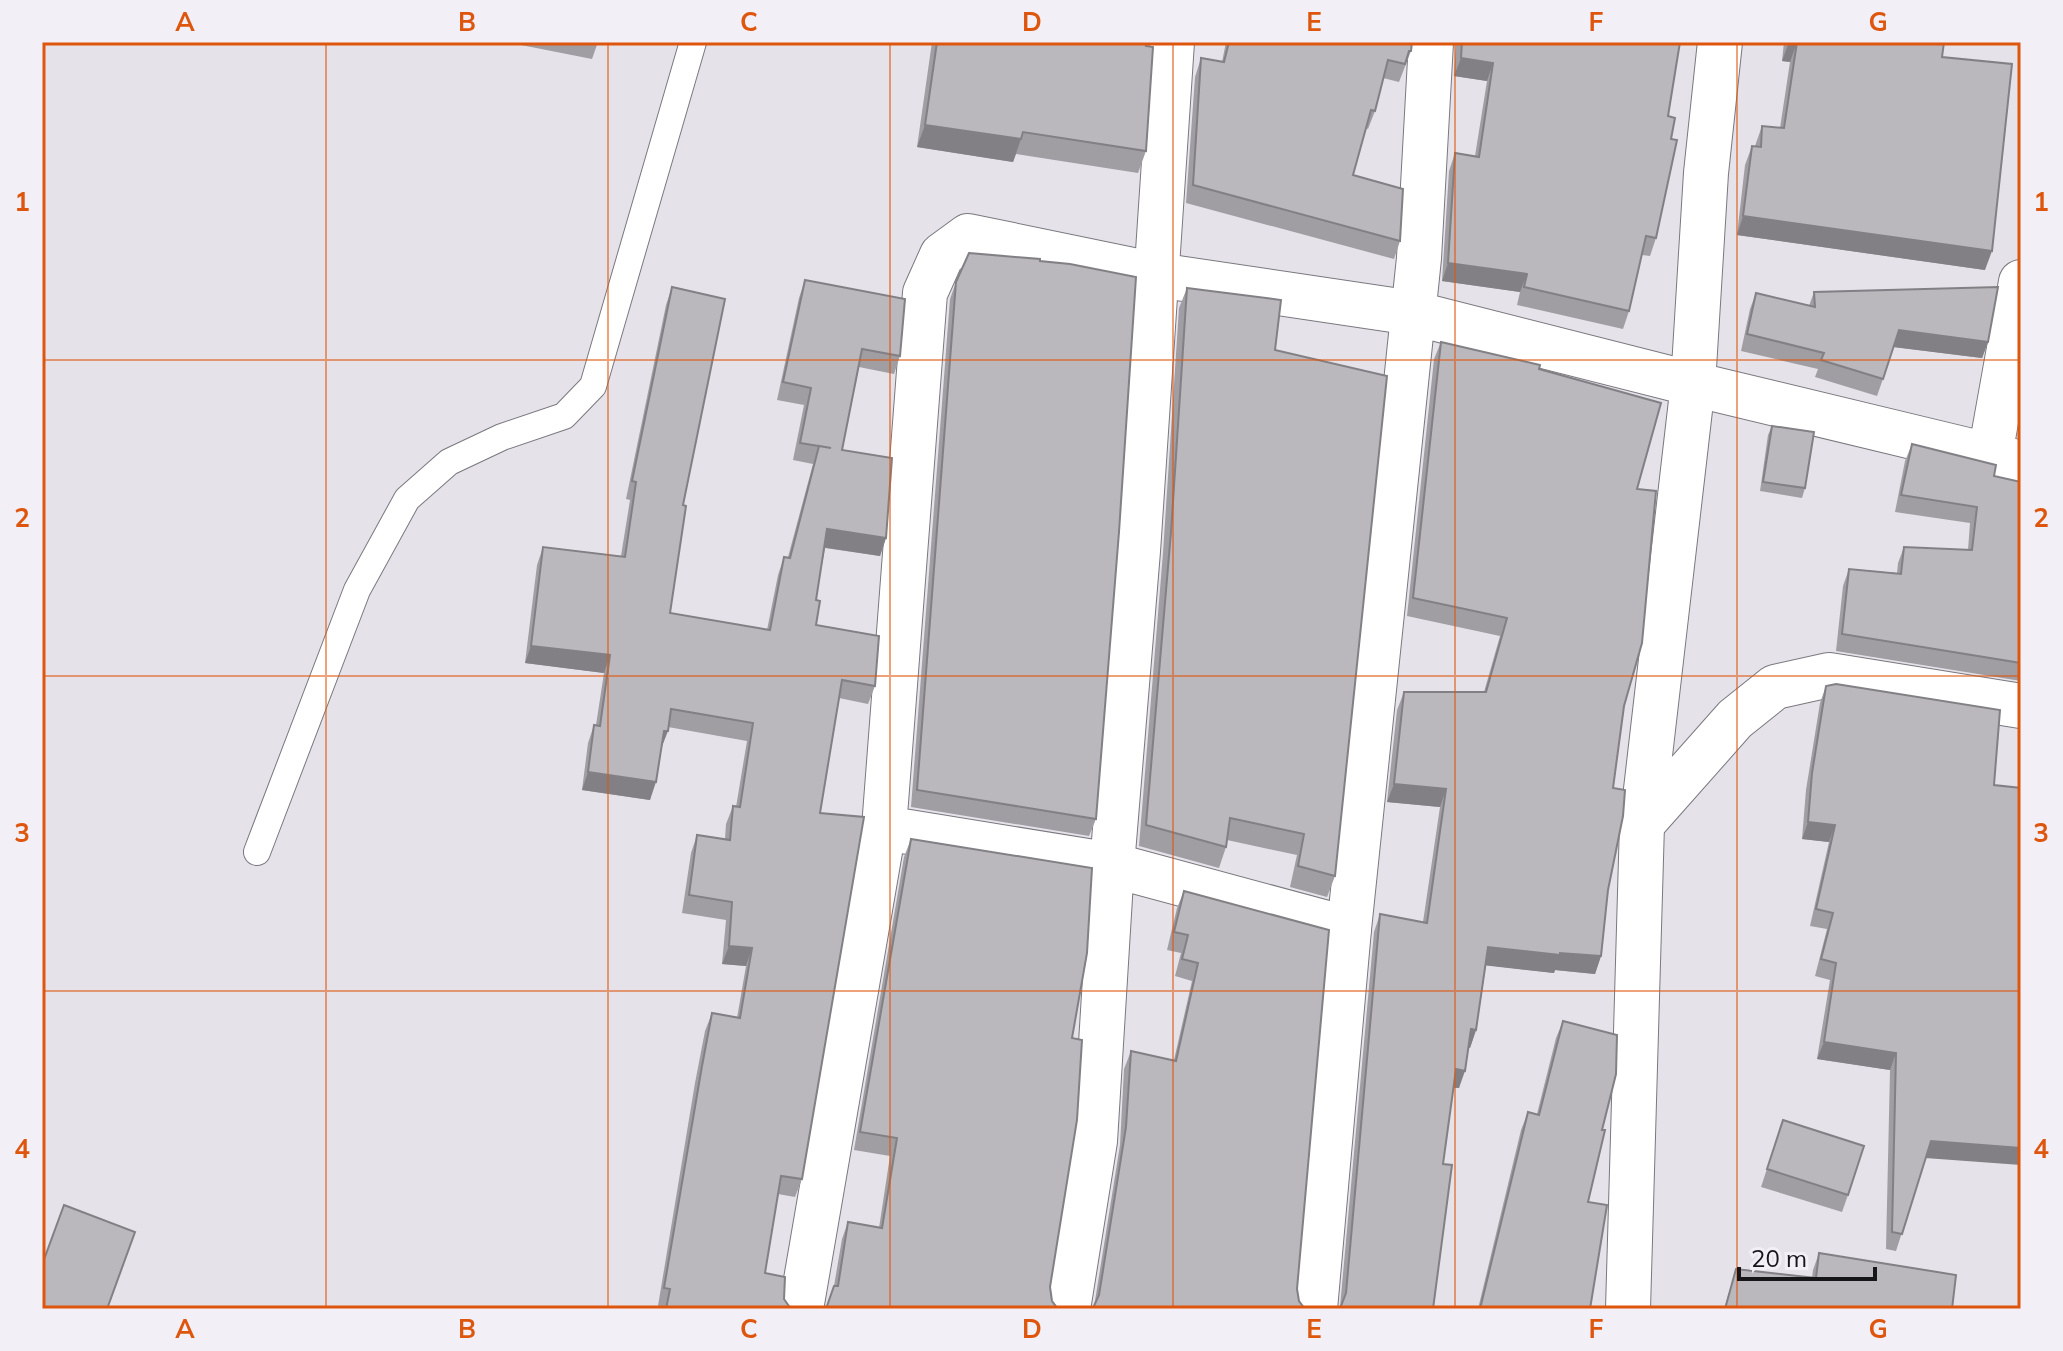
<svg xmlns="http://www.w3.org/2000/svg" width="2063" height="1351" font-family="Mulish,sans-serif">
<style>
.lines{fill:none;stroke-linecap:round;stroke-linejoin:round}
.lane-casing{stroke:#7a787e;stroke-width:28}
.street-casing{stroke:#7a787e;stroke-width:46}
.lane{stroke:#fff;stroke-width:26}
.street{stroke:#fff;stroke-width:44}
.wall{fill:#a09da3}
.shaded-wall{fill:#828084}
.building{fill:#bab7bd;stroke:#828084;stroke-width:2}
.grid{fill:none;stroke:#de560d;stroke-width:2;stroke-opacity:0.55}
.neatline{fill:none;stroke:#de560d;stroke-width:3}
.grid-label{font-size:26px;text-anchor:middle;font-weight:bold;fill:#de560d}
</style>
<rect width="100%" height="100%" fill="#e5e2ea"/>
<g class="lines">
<defs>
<polyline id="lane" points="257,852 357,590 407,499 449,462 502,437 564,416 593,386 693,42"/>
<g id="street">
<polyline points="1990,455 2021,282"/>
<polyline points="1642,824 1735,719 1775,687 1829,675 2021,706"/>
<polyline points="1349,929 1112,865 884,828 925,293 942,255 968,236 1157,275 1413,313 1693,384 2021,463"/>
<polyline points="801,1309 884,828"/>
<polyline points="1068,1309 1095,1141 1112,865 1138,551 1172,42"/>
<polyline points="1315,1309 1349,929 1419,258 1431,42"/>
<polyline points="1628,1309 1642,824 1693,384 1706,173 1720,42"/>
</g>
</defs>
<!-- lane casing -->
<use href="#lane" class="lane-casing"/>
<!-- street casing -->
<use href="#street" class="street-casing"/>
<!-- lane -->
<use href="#lane" class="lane"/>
<!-- street -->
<use href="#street" class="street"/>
</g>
<!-- wall -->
<g class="wall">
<polygon points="521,42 598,42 592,59 521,45"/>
<polygon points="932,42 1147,42 1146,151 1138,173 1016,154 1013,162 917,147"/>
<polygon points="1226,42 1412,42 1411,51 1399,82 1383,78 1375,111 1368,129 1366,128 1353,175 1400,241 1394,259 1186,203 1195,77 1201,58 1222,62"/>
<polygon points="1456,42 1680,42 1668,116 1671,139 1656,238 1650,256 1642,255 1629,311 1623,329 1517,305 1520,292 1442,281 1449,171 1455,153 1475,156 1487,81 1454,76"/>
<polygon points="1784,42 1944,42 1942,57 1985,270 1737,235 1745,165 1752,146 1755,146 1762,126 1780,128 1790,62 1782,61"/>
<polygon points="805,280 900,356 894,374 859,367 842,450 886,538 880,556 825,548 816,600 816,625 875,686 868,704 839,698 820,813 802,1179 795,1197 778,1194 765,1273 791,1309 663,1309 663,1306 658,1306 695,1083 705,1031 712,1013 737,1018 746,966 722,964 726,920 682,913 691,853 697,835 725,839 726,824 733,806 736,807 747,741 668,727 661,749 650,800 582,790 588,743 594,725 596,725 604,673 525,663 537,565 543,547 621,556 630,500 626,499 666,305 672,287 683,505 670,613 767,630 778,575 784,557 788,557 813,464 793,460 804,405 777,400 799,298"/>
<polygon points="956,282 1096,819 1089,836 911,807 950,299"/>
<polygon points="1187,288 1275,350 1335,876 1327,897 1290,887 1297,855 1227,840 1226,847 1219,868 1139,846 1163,553 1179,308"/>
<polygon points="1814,292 1988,342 1982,358 1894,347 1877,396 1815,377 1818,369 1741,351 1750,309 1756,293 1809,306"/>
<polygon points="1441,342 1539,369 1637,489 1624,706 1613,788 1608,890 1601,956 1595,974 1555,970 1554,973 1486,965 1476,1030 1470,1048 1469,1047 1459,1088 1453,1088 1443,1164 1340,1307 1374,932 1380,914 1423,922 1440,807 1387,802 1397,710 1404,692 1484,692 1500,636 1407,616 1434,359"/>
<polygon points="1772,426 1805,488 1802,498 1760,491 1768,435"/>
<polygon points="1912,444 1994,476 2021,482 2021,681 1836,651 1843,586 1849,569 1897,573 1898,563 1904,547 1968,550 1970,523 1895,512 1905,461"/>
<polygon points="1826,686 1994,785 1926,1158 1896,1251 1886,1249 1890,1070 1817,1059 1830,980 1815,976 1827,929 1810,926 1829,842 1802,839 1806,790 1820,703"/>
<polygon points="911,839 1072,1038 1050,1287 1052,1301 826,1307 834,1286 842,1239 848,1222 879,1228 890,1156 854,1150 904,857"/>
<polygon points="1184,891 1297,1289 1299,1301 1094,1307 1120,1145 1124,1069 1131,1051 1174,1060 1192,981 1175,976 1181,953 1167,950 1177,908"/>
<polygon points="1563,1021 1602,1130 1588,1202 1590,1309 1478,1309 1521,1130 1528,1112 1537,1114 1556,1038"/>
<polygon points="1783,1120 1848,1195 1842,1212 1761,1187"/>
<polygon points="1819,1253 1952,1309 1724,1309 1736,1269 1812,1278 1813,1270"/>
</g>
<!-- shaded-wall -->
<g class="shaded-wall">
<polygon points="1789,42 1797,42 1790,62 1782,61"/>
<polygon points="1461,58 1493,63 1487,81 1454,76"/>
<polygon points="925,125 1021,139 1013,162 917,147"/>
<polygon points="1743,216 1992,251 1985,270 1737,235"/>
<polygon points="1448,263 1527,274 1520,292 1442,281"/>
<polygon points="1899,330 1988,342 1982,358 1893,347"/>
<polygon points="827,529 886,538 880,556 821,547"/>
<polygon points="531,646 610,655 604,673 525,663"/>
<polygon points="664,731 668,731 661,749"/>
<polygon points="588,772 656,782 650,800 582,790"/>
<polygon points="1394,784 1446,789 1440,807 1387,802"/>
<polygon points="1808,822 1835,825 1829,842 1802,839"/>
<polygon points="729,946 752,948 746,966 722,964"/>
<polygon points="1488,947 1560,953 1601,956 1595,974 1555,970 1554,973 1482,965"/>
<polygon points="1471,1029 1476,1030 1470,1048 1465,1047"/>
<polygon points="1824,1042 1896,1053 1890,1070 1817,1059"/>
<polygon points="1456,1069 1465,1071 1459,1088 1449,1087"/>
<polygon points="1931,1141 2021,1148 2021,1165 1925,1158"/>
</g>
<!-- building -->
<g class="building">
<polygon points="937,42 1147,42 1146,46 1153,47 1146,151 1023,132 1021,139 925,125"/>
<polygon points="1229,42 1412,42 1411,51 1409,51 1405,64 1388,60 1375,111 1371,110 1353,175 1403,189 1400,241 1193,185 1201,58 1224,62"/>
<polygon points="1462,42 1680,42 1668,116 1675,118 1671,139 1677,140 1656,238 1646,236 1629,311 1524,287 1527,274 1448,263 1455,153 1479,157 1493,63 1461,58"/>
<polygon points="1793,42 1944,42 1942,57 2012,64 1992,251 1743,216 1752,146 1761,147 1762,126 1784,128 1797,42"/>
<polygon points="969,253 1040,259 1040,261 1070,264 1136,277 1119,532 1096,819 917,790 956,282"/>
<polygon points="805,280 905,299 900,356 862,349 842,450 892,458 886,538 827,529 816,600 820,601 816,625 879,636 875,686 842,680 820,813 864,817 802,1179 781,1176 765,1273 785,1277 784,1299 791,1309 666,1309 670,1289 664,1288 702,1066 712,1013 740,1018 752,948 729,946 732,902 689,895 697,835 730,840 733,806 740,807 753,723 671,709 668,731 664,731 656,782 588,772 594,725 600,726 610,655 531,646 543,547 625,557 636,482 632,481 672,287 725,299 683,505 686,506 670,613 770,630 784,557 790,558 819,446 831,448 800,443 811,388 783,382"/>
<polygon points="1998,287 1988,342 1899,330 1883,379 1821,360 1824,353 1747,334 1756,293 1815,307 1814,292"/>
<polygon points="1187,288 1281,300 1275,350 1387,376 1335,876 1298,866 1304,834 1230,818 1226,847 1146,825 1171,532"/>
<polygon points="1441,342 1540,365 1539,369 1661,403 1637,489 1656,491 1642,643 1624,706 1613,788 1625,790 1623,816 1608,890 1601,956 1560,953 1560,955 1488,947 1476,1030 1471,1029 1465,1071 1456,1069 1443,1164 1452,1165 1433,1309 1338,1309 1341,1306 1346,1293 1380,914 1427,923 1446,789 1394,784 1404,692 1486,692 1507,618 1413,598"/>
<polygon points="1772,426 1814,432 1805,488 1763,482"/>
<polygon points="1912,444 1996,465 1994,476 2021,482 2021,663 1842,634 1849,569 1901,574 1904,547 1972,550 1977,507 1901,495"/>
<polygon points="1836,684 2000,710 1994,785 2021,788 2021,1148 1931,1141 1902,1234 1892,1232 1896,1053 1824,1042 1836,963 1821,959 1833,913 1816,909 1835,825 1808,822 1812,773 1826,686"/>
<polygon points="911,839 1092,868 1087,953 1072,1038 1082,1040 1077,1120 1050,1287 1052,1301 1058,1309 824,1309 827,1306 834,1286 838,1286 848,1222 882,1228 897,1138 860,1132"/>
<polygon points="1184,891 1329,930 1297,1289 1299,1301 1305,1309 1091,1309 1094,1306 1099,1295 1126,1127 1131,1051 1176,1061 1198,963 1182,959 1188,935 1174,932"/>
<polygon points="1563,1021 1617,1035 1616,1074 1602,1130 1605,1130 1588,1202 1607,1205 1590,1309 1480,1309 1528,1112 1539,1115"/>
<polygon points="1783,1120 1864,1146 1848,1195 1767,1169"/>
<polygon points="64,1205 135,1232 107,1309 42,1309 42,1265"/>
<polygon points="1819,1253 1956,1275 1952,1309 1725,1309 1736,1269 1816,1278"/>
</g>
<!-- grid -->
<path class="grid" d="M326 42V1309M608 42V1309M890 42V1309M1173 42V1309M1455 42V1309M1737 42V1309M42 360H2021M42 676H2021M42 991H2021"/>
<!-- border -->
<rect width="2063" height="1351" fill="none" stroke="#f2eff7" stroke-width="88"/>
<!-- scale -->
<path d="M1739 1267v12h136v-12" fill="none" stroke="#161618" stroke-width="4"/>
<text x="1751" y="1267" font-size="24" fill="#161618" stroke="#f2eff7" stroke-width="6" paint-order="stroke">20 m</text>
<rect x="44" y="44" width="1975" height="1263" class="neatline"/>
<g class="grid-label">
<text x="185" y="31">A</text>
<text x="467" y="31">B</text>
<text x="749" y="31">C</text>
<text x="1032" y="31">D</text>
<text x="1314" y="31">E</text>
<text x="1596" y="31">F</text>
<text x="1878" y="31">G</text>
<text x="22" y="211">1</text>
<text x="2041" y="211">1</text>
<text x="22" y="527">2</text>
<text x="2041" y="527">2</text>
<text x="22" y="842">3</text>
<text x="2041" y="842">3</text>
<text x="22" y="1158">4</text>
<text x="2041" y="1158">4</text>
<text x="185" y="1338">A</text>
<text x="467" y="1338">B</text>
<text x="749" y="1338">C</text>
<text x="1032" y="1338">D</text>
<text x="1314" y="1338">E</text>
<text x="1596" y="1338">F</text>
<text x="1878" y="1338">G</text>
</g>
</svg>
